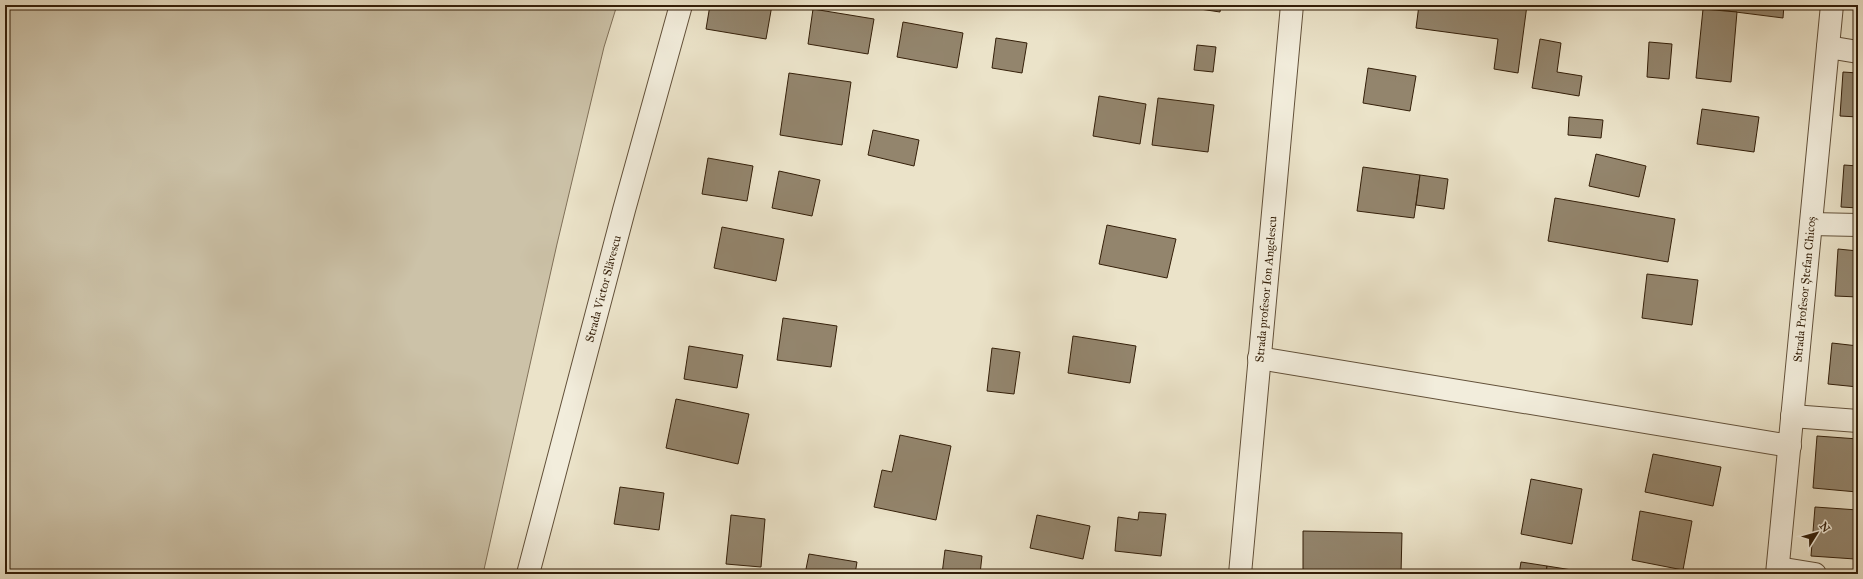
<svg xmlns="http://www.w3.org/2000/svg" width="1863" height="579" font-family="'IM FELL Great Primer',serif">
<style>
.green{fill:#ccc2a8;stroke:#807058}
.building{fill:#93856d;stroke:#341f09}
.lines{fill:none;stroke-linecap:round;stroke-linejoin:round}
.street-casing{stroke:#625039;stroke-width:24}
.street{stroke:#f2eddc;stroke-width:22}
.labels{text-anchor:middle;stroke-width:3;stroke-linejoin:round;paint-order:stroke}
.street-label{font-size:12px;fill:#341f09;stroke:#f2eddc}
</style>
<rect width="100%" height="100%" fill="#ebe3c9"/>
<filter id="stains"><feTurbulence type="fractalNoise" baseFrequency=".005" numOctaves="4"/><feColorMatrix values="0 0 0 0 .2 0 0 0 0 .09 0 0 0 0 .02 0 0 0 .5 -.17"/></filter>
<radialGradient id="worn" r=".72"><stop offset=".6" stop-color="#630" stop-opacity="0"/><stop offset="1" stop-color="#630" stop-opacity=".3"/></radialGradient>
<!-- green -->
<polygon class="green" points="5,5 617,5 604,47 557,244 483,574 5,574"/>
<!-- building -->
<g class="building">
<polygon points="710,5 772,5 766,39 706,29"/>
<polygon points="1173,5 1221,5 1220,12"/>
<polygon points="1419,5 1527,5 1518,73 1494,69 1498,39 1416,28"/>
<polygon points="1704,5 1784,5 1783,18 1704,8"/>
<polygon points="813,9 874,19 868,54 808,44"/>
<polygon points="1703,9 1737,12 1731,82 1696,78"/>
<polygon points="903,22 963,33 957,68 897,57"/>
<polygon points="996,38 1027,43 1022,73 992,68"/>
<polygon points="1540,39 1561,43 1557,72 1582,76 1579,96 1532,88"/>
<polygon points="1649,42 1672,44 1669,79 1647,77"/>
<polygon points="1197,45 1216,47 1213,72 1194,70"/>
<polygon points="1368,68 1416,76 1410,111 1363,103"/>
<polygon points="1843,72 1858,73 1858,117 1840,116"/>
<polygon points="789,73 851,82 842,145 780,135"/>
<polygon points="1099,96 1146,104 1140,144 1093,136"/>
<polygon points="1158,98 1214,105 1208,152 1152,145"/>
<polygon points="1702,109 1759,117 1754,152 1697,144"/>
<polygon points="1569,117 1603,120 1601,138 1568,135"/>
<polygon points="873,130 919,140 914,166 868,155"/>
<polygon points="1596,154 1646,166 1639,197 1589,186"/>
<polygon points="708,158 753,166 747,201 702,194"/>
<polygon points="1844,165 1858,166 1858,208 1841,207"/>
<polygon points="1363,167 1420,175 1414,218 1357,211"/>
<polygon points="779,171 820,180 812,216 772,208"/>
<polygon points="1420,175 1448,179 1444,209 1416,205"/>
<polygon points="1555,198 1675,219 1668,262 1548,241"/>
<polygon points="1107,225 1176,239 1167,278 1099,264"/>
<polygon points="722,227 784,239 776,281 714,268"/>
<polygon points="1838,249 1858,251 1858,297 1835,296"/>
<polygon points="1647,274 1698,280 1692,325 1642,318"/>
<polygon points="783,318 837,326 831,367 777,360"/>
<polygon points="1073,336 1136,346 1130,383 1068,373"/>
<polygon points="1832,343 1858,346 1858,387 1828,384"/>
<polygon points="689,346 743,355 737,388 684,379"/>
<polygon points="992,348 1020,352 1014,394 987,391"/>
<polygon points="676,399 749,414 738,464 666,448"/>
<polygon points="900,435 951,446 936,520 874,507 882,470 892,472"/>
<polygon points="1817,436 1858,439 1857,492 1813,488"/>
<polygon points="1653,454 1721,467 1713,506 1645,492"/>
<polygon points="1531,479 1582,489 1572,544 1521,534"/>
<polygon points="620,487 664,493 659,530 614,524"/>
<polygon points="1815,507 1858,510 1855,559 1811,556"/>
<polygon points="1640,511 1692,521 1683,570 1632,560"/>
<polygon points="1139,512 1166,514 1161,556 1115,551 1118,517 1138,520"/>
<polygon points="731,515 765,519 761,567 726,564"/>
<polygon points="1037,515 1090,526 1083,559 1030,548"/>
<polygon points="1303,531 1402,533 1401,574 1303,574"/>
<polygon points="945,550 982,556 980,574 942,574"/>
<polygon points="809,554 857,562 855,574 805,574"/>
<polygon points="1521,562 1547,566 1546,574 1519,574"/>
<polygon points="1547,566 1597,574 1546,574"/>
</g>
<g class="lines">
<defs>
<g id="street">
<polyline points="1828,47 1858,52"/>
<polyline points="1811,224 1858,225"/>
<polyline points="1259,358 1790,446"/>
<polyline points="1792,416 1858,421"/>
<polyline points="1778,568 1815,574"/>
<path id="s1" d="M528 574 624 210 681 5"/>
<path id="s2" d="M1240 574 1292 5"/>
<path id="s3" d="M1777 574 1832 5"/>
</g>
</defs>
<!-- street casing -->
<use href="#street" class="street-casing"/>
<!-- street -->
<use href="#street" class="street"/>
</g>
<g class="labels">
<!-- street labels -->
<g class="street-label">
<text dy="4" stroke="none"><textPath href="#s1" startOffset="295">Strada Victor Slăvescu</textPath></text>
<text dy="4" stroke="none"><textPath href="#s2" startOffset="286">Strada profesor Ion Angelescu</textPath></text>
<text dy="4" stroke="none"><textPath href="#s3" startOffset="286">Strada Profesor Ștefan Chicoș</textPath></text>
</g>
</g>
<!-- margin -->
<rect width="1863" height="579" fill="none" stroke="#ebe3c9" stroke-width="20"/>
<rect x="6" y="6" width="1851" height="567" fill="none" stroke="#341f09" stroke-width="2"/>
<rect x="10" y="10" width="1843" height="559" fill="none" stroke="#341f09"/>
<!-- north arrow -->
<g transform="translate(1817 533) rotate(53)" stroke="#f2eddc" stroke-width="3" paint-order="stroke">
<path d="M0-3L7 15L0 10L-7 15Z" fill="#341f09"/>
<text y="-6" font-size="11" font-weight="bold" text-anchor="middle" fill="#341f09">N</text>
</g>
<rect width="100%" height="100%" filter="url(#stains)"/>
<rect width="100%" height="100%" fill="url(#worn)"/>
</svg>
